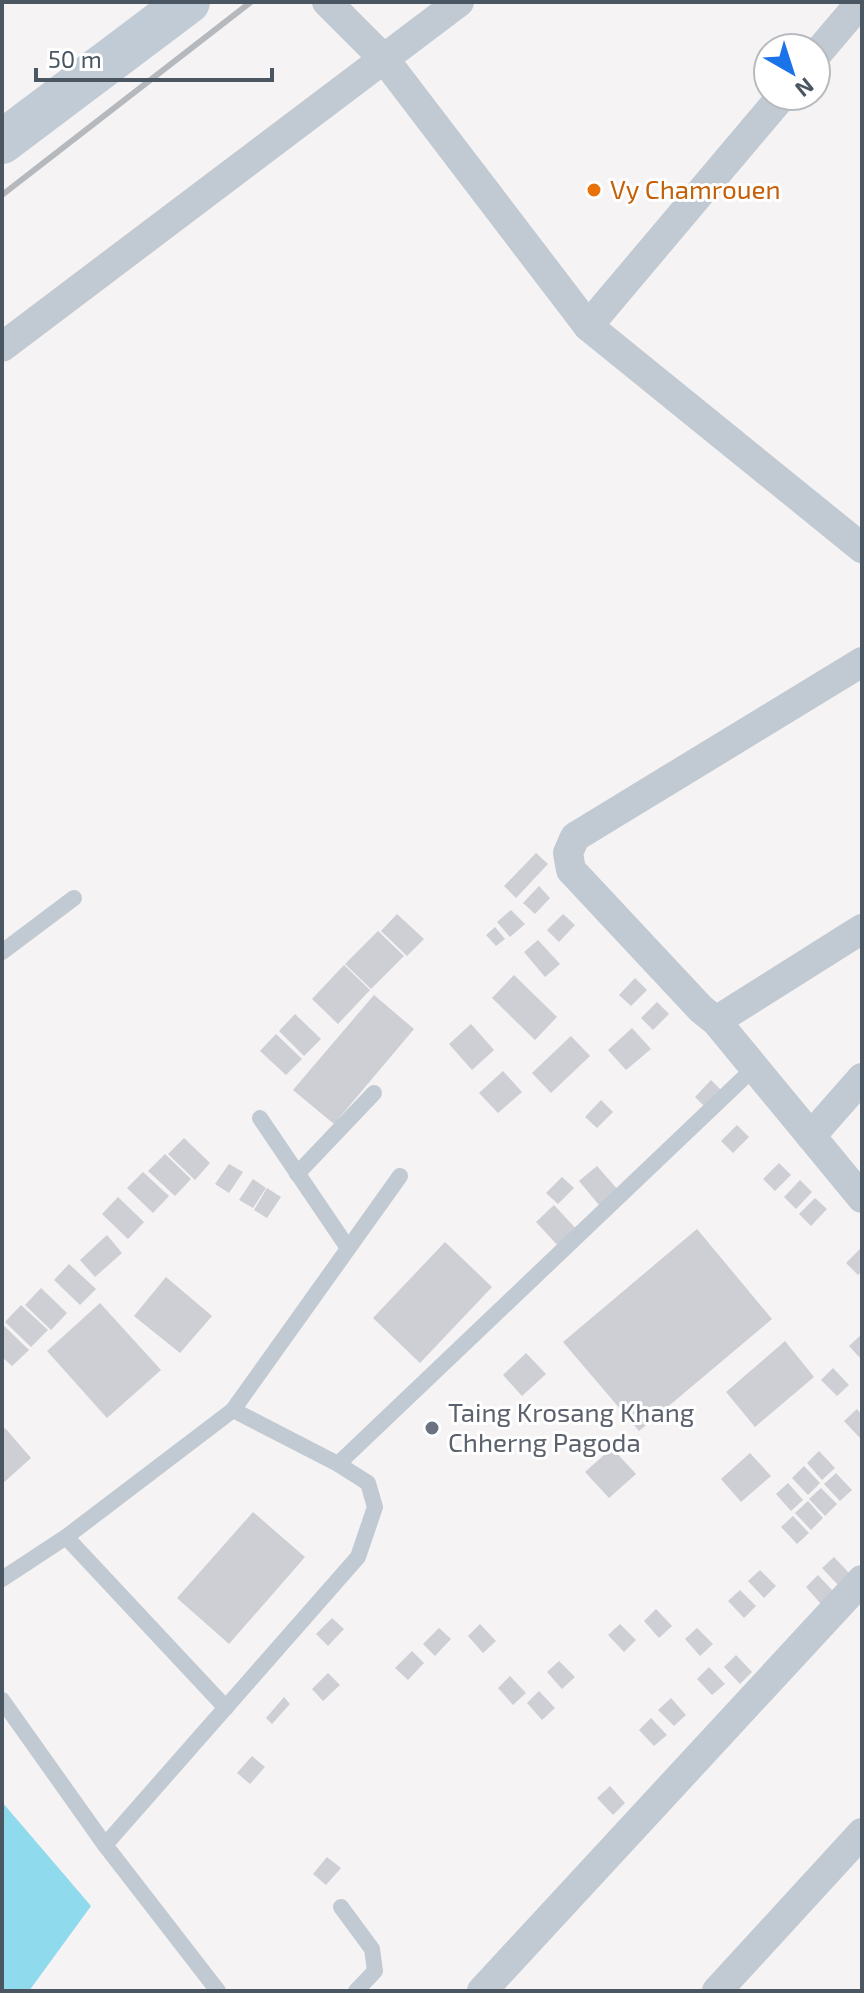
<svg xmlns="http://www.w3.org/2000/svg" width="864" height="1993" font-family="'Exo 2',sans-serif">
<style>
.water{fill:#90daee}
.building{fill:#cdcfd5}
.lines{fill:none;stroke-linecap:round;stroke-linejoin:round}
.service{stroke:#c1cad2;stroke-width:16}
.minor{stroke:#c1cad2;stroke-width:30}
.secondary{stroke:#c1cbd6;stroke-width:44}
.rail{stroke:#b5b8bd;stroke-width:6}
.food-dot{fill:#e8710a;stroke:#fff;stroke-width:3}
.worship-dot{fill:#6b7280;stroke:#fff;stroke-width:3}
.labels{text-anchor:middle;stroke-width:6;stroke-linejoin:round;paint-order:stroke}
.food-label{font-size:26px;fill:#c56008;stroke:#fff;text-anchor:start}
.worship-label{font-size:26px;fill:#5b616d;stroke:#fff;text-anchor:start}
</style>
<rect width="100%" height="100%" fill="#f5f3f3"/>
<!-- water -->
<polygon class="water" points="2,1802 91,1906 29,1991 2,1991"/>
<!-- building -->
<g class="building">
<polygon points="536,853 548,864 516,898 504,886"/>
<polygon points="539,886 550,898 535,914 523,903"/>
<polygon points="511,910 525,924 510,937 497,922"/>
<polygon points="397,914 424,939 407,956 381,931"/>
<polygon points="563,914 575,925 559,942 547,930"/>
<polygon points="495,927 505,939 496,946 486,935"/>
<polygon points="378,931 404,956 371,989 345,964"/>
<polygon points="538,940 560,964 545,977 524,952"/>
<polygon points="344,965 370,990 338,1024 312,999"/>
<polygon points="514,975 557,1017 535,1040 492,998"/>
<polygon points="635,978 647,990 631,1006 619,995"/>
<polygon points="374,995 414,1029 334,1124 293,1090"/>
<polygon points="657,1002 669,1014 653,1030 641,1018"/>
<polygon points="295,1014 321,1039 304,1056 279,1031"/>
<polygon points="471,1024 494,1050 472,1070 449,1044"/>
<polygon points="632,1028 651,1049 626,1070 608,1050"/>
<polygon points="276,1034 302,1059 286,1075 260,1051"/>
<polygon points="571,1036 590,1056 551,1093 532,1073"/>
<polygon points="503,1071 522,1092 498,1113 479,1093"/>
<polygon points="711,1080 723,1092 707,1109 695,1097"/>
<polygon points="601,1100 613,1112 597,1128 585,1117"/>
<polygon points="737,1125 749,1137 733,1153 721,1141"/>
<polygon points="184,1138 210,1163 195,1180 168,1154"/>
<polygon points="165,1154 191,1179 175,1196 148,1171"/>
<polygon points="779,1163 791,1175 775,1191 763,1179"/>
<polygon points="229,1164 243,1172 229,1193 215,1184"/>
<polygon points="597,1166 618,1190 599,1205 579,1181"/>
<polygon points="143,1172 169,1196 153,1213 127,1188"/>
<polygon points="562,1177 574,1188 558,1204 546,1193"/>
<polygon points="253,1179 266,1188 253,1208 239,1200"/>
<polygon points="800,1180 812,1192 796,1209 784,1197"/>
<polygon points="267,1188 281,1197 267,1218 254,1210"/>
<polygon points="118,1197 144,1222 128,1239 102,1214"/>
<polygon points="815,1198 827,1209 811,1226 799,1214"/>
<polygon points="554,1205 578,1231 560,1248 536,1222"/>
<polygon points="697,1229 772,1319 639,1431 563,1342"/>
<polygon points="107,1235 122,1253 95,1277 80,1260"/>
<polygon points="445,1242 492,1287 420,1363 373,1318"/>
<polygon points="862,1247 862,1271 858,1275 846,1263"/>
<polygon points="69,1264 96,1289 80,1305 54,1280"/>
<polygon points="166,1277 212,1316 180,1353 134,1316"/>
<polygon points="41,1288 67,1313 51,1330 25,1305"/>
<polygon points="100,1303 161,1370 107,1418 47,1351"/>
<polygon points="21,1305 48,1330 31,1347 5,1322"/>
<polygon points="2,1324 29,1350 12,1366 2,1357"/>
<polygon points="862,1334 862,1360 849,1346"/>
<polygon points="785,1341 814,1377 755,1427 726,1392"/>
<polygon points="526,1353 546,1374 522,1396 503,1375"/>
<polygon points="833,1368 849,1385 837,1396 821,1380"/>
<polygon points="857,1409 862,1415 860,1438 844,1421"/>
<polygon points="5,1428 31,1458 2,1484 2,1431"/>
<polygon points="612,1448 636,1474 609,1498 585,1472"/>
<polygon points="819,1451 835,1468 822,1480 807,1463"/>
<polygon points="750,1453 771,1476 741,1502 721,1479"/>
<polygon points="804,1466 820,1483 808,1495 792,1478"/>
<polygon points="836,1473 852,1490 840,1501 824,1484"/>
<polygon points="788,1483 803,1500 791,1511 776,1494"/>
<polygon points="821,1488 837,1504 825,1516 809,1499"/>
<polygon points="808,1501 823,1518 811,1530 795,1513"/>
<polygon points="253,1512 305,1557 229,1644 177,1598"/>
<polygon points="793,1516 809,1533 797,1544 781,1527"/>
<polygon points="834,1557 849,1573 838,1585 822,1568"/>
<polygon points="760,1570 776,1586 764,1598 748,1581"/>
<polygon points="818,1575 834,1592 821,1604 806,1587"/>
<polygon points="740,1590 756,1606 744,1618 728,1601"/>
<polygon points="656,1609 672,1626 659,1638 644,1621"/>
<polygon points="332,1618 344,1629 328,1646 316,1634"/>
<polygon points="480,1624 496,1641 483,1653 468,1636"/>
<polygon points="620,1624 636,1640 624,1652 608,1635"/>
<polygon points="439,1628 451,1639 435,1656 423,1644"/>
<polygon points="697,1628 713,1644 700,1656 685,1639"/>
<polygon points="412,1651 424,1663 408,1680 395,1668"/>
<polygon points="736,1655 752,1672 740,1684 724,1667"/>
<polygon points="559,1661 575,1677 562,1689 547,1672"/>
<polygon points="709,1667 725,1684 712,1695 697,1679"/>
<polygon points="328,1673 340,1685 323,1701 312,1689"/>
<polygon points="510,1676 526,1693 513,1705 498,1688"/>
<polygon points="539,1691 555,1708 542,1720 527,1703"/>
<polygon points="284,1697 290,1704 272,1724 266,1718"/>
<polygon points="671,1698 686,1715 674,1726 658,1710"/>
<polygon points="651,1718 667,1735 654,1746 639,1730"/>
<polygon points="252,1756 265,1767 250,1784 237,1773"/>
<polygon points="610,1786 625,1803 613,1815 597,1798"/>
<polygon points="327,1857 341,1868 326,1885 313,1874"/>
</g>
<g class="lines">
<!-- service -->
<g class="service">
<polyline points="2,952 74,898"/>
<polyline points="260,1118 348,1248"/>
<polyline points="297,1174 374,1093"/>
<polyline points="338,1464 754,1068"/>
<polyline points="66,1537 226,1708"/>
<polyline points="2,1579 66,1537 233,1410 400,1176"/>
<polyline points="2,1700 105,1845 218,1991"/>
<polyline points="105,1845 358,1557 375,1507 368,1483 338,1464 233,1410"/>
<polyline points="341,1907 372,1949 375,1971 356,1991"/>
</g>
<!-- minor -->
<g class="minor">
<polyline points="327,2 385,60 588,326 862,548"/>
<polyline points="816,55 861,2"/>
<polyline points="588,326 782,96"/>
<polyline points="2,347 459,2"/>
<polyline points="862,662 575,837 568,853 571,870 701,1009 716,1021 862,929"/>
<polyline points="716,1021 862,1198"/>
<polyline points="811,1136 862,1078"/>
<polyline points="482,1991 862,1580"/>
<polyline points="717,1991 862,1833"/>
</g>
<!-- secondary -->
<polyline class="secondary" points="2,142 188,2"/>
<!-- rail -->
<polyline class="rail" points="2,195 251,2"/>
</g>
<!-- markers -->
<circle class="food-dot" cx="594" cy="190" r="8"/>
<circle class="worship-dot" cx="432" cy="1428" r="8"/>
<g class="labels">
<!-- food labels -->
<g class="food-label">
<text x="610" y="199">Vy Chamrouen</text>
</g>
<!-- worship labels -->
<g class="worship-label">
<text x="448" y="1422">Taing Krosang Khang<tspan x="448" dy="30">Chherng Pagoda</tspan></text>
</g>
</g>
<!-- border -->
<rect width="864" height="1993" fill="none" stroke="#4a5661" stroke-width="8"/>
<!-- north arrow -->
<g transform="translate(792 72) rotate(141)"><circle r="38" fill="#ffffff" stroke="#b7bbc0" stroke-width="2"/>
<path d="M0-6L14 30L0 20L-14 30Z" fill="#1a73e8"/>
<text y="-12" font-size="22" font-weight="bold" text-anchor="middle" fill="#4a5661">N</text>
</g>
<!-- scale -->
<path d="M36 68v12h236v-12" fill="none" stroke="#4a5661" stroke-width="4"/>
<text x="48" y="68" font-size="24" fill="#4a5661" stroke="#ffffff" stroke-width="6" paint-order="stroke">50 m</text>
</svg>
